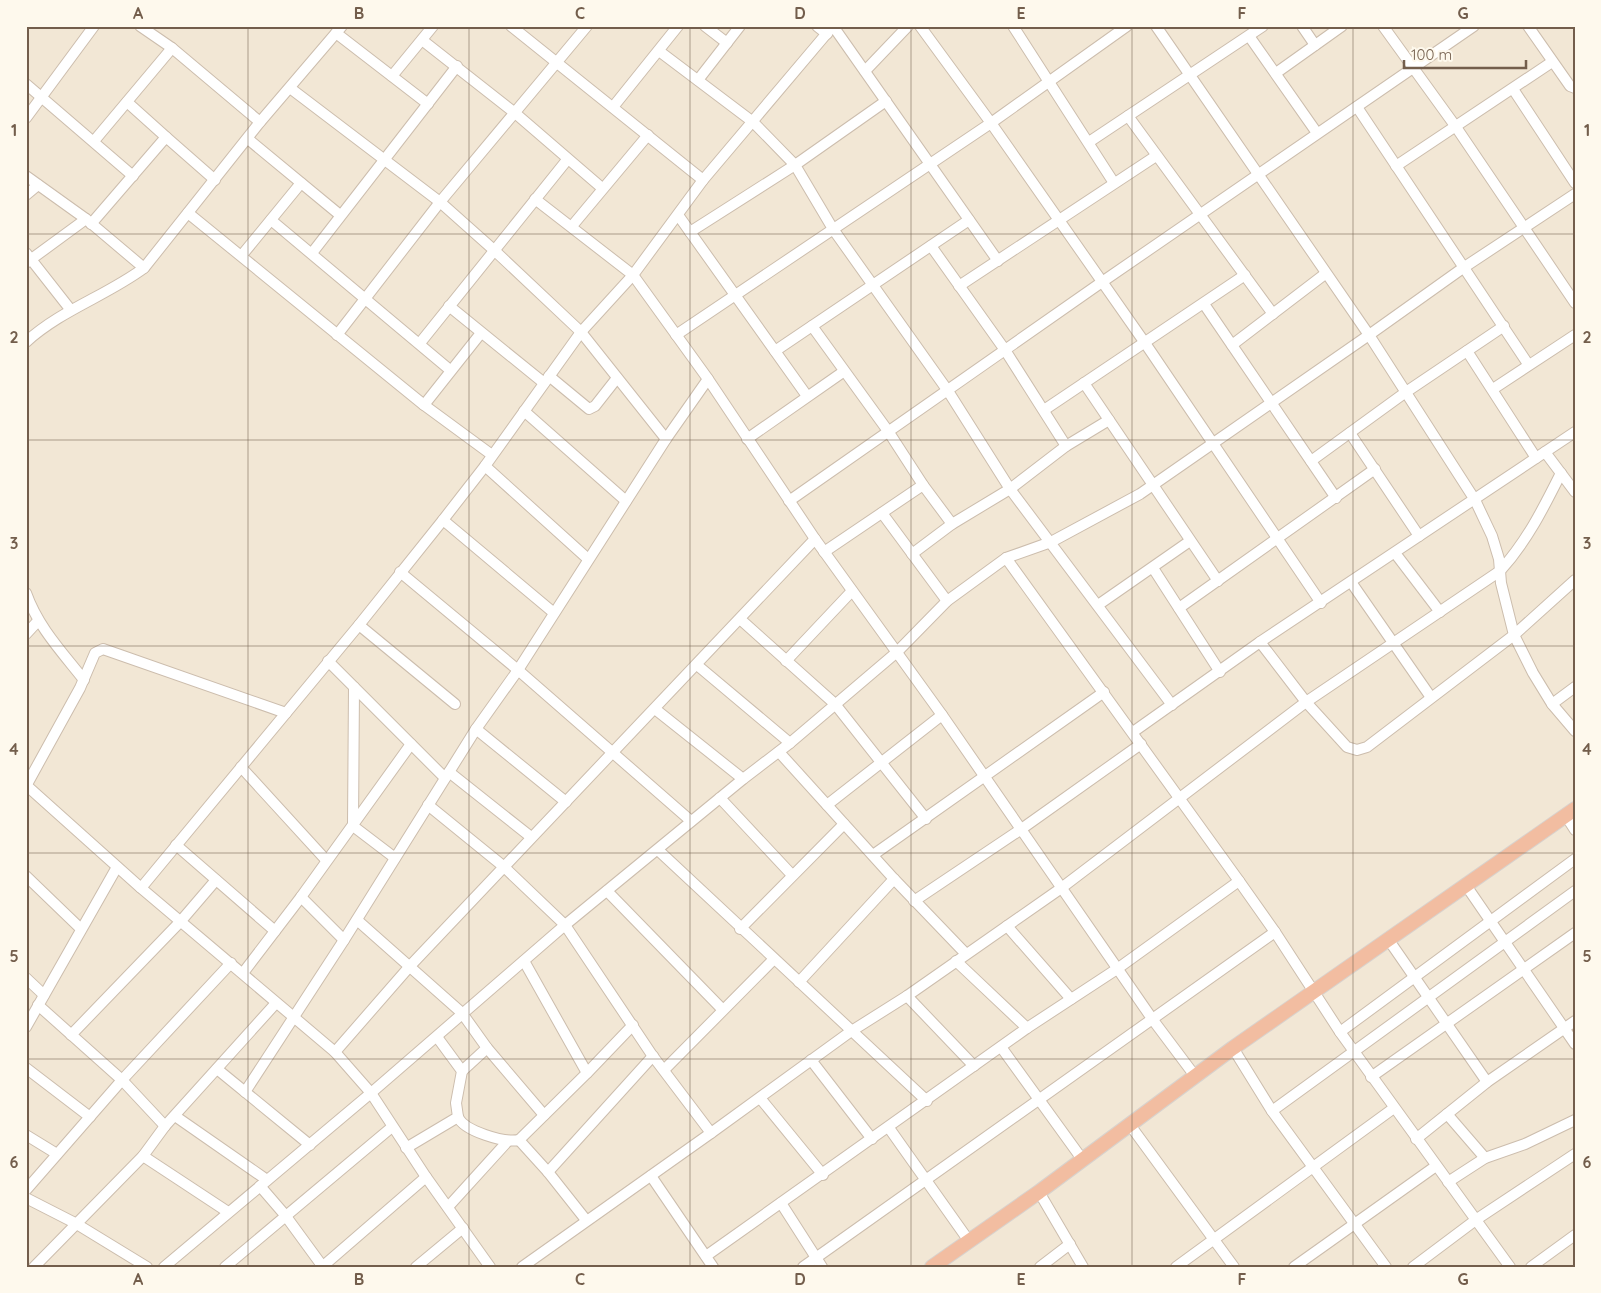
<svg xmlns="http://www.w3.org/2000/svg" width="1601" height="1293" font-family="Quicksand,sans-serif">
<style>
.residential{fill:#f2e7d5}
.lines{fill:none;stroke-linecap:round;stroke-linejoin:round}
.minor-casing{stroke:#ccbdad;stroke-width:12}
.highway-casing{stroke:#d8d2cd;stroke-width:16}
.minor{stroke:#fff;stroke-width:10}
.highway{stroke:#f2bda1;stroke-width:14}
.grid{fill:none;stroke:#735e4c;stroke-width:1;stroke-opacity:0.55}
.neatline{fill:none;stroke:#735e4c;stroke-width:2}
.grid-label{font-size:16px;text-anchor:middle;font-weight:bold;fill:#735e4c}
</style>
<rect width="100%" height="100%" fill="#fbf5e7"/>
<!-- residential -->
<rect class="residential" x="26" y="26" width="1549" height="1241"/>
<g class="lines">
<defs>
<g id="minor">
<polyline points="140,26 172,48 260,122"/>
<polyline points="511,26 703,180"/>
<polyline points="705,26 727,43"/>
<polyline points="817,26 827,34"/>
<polyline points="833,26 998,261"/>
<polyline points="920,26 991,123 1145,343 1321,603"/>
<polyline points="1013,26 1114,183"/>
<polyline points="1156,26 1369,335 1475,500 1492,536 1499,559 1501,583 1514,635 1533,673 1552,704 1575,731"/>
<polyline points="1302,26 1315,45"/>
<polyline points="1383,26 1456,127 1575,303"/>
<polyline points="1528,26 1570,86 1575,88"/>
<polyline points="336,33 428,104"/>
<polyline points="1249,36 1317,133"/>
<polyline points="422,40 515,113 602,188"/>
<polyline points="659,51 753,122 795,165 833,229 948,391 1010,489 1172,705"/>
<polyline points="865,71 908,26"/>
<polyline points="1276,73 1342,26"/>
<polyline points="392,76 433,26"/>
<polyline points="698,80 740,26"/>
<polyline points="26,84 133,176"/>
<polyline points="290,88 440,202 495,251 581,332 666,439"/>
<polyline points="1513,89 1575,183"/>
<polyline points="127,102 166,137"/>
<polyline points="613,107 678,26"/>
<polyline points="1357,107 1528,364"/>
<polyline points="1128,116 1273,314"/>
<polyline points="26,118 94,26"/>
<polyline points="248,139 340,215"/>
<polyline points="94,141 172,48"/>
<polyline points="1089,142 1263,26"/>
<polyline points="1396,166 1552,62"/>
<polyline points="26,176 86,219 144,268 260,122 342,26"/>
<polyline points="26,195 38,185"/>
<polyline points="535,199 633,275 708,379 815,539 942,715 1153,1020 1195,1076"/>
<polyline points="188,213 424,405 492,455"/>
<polyline points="678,215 807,396"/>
<polyline points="271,220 450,370"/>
<polyline points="91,224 166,137 215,180"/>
<polyline points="572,226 648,135"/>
<polyline points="690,232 795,165 886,101"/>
<polyline points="931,246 1005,350 1066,446"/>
<polyline points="26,253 70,309"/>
<polyline points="312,253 457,66"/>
<polyline points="242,255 301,183"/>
<polyline points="26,263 86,219"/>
<polyline points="959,286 1156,156"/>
<polyline points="1204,304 1336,498"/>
<polyline points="449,306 544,383"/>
<polyline points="812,326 888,431 923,485 952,524"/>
<polyline points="337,335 440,202 587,26"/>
<polyline points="676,335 991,123 1127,26"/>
<path d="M26 342C61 310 106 296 144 268"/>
<polyline points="420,343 567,160"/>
<polyline points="1232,345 1325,274"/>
<polyline points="775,351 969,220"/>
<polyline points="1467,351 1536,458"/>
<polyline points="549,376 589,409 595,406 617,378"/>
<polyline points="1084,383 1218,581"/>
<polyline points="1493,389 1575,335"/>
<polyline points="424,405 481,333"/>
<polyline points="1044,410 1245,275"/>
<polyline points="524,411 626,501"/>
<polyline points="1350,433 1419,536"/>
<polyline points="747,439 843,372"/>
<polyline points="1545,452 1575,492"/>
<polyline points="1311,461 1406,392 1504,326"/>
<polyline points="485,466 588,559"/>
<polyline points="789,501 1102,282 1474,26"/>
<polyline points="882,513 947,601"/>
<polyline points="443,520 554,613"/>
<polyline points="824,552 923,485"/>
<polyline points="1395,553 1440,612"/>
<polyline points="912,554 952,524 1010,489 1066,446 1109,420"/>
<polyline points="1006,558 1239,881 1275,932 1340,1032 1510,1267"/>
<polyline points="1153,568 1220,672"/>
<polyline points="400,572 518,670 691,821"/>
<polyline points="1351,582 1430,696"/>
<path d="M26 593C38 627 62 652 84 680"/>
<polyline points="1098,605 1190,541"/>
<polyline points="1179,608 1375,469"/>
<polyline points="740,619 835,704 926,819"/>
<polyline points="359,625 455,704"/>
<polyline points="26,634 38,621"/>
<polyline points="1260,642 1306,702 1347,747 1357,750 1367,747 1514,635 1575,580"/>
<polyline points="328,661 445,778"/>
<polyline points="786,661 852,591"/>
<polyline points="697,665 790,743"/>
<polyline points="354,687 353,826 395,858"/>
<polyline points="1552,704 1575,687"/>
<polyline points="655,709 743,779"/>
<polyline points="476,729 566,802"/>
<polyline points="1133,732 1260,642 1575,432"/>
<polyline points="779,752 894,879 966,954"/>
<polyline points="241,767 326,860"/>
<polyline points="449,772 531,837"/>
<polyline points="26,785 141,888 335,1052 371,1093 426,1177 490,1267"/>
<polyline points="26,786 80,688 95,653 103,649 286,713"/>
<polyline points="720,798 792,875"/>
<polyline points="428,805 503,866 565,925 652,1055 711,1133"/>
<polyline points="827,805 942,715"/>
<polyline points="1566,816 1575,830"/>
<polyline points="176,845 275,931"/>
<polyline points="658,850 927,1101"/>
<polyline points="873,855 1104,692"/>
<polyline points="26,876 81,929"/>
<polyline points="1465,884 1575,1044"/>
<polyline points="141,888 359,625 443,520 485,466 581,332 633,275 703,180 833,26"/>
<polyline points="607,891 722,1009"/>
<polyline points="301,897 344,940"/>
<polyline points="914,901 1020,830 1141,744"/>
<polyline points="357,920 462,1013 487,1048 544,1115"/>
<polyline points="1007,926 1071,999"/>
<polyline points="740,929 844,824"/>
<polyline points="1388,939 1487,1082"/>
<polyline points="524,961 587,1073"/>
<polyline points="956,961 1027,1028"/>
<polyline points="243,973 301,897 411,744"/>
<polyline points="26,978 44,995"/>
<polyline points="799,982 894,879"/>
<polyline points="907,996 974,1066"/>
<polyline points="38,1005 122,1080 165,1126"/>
<polyline points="26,1027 117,867"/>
<polyline points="1340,1032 1575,859"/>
<polyline points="71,1035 180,922 216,880"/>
<polyline points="1001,1047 1082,1159"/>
<polyline points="1233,1048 1272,1111 1386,1267"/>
<polyline points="335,1052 410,966 815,539"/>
<polyline points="811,1060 872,1139"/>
<polyline points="26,1068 90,1117"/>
<polyline points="217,1069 310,1145"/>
<polyline points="664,1070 774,959"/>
<polyline points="462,1071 487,1048"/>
<polyline points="1371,1077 1575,933"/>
<polyline points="245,1092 344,940 476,729 518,670 666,439 708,379"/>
<polyline points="760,1098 823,1175"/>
<polyline points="1272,1111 1575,891"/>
<polyline points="1447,1114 1485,1158"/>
<polyline points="175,1116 267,1180"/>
<path d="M458 1117C464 1131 504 1143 519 1140L587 1073 633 1025"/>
<polyline points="1130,1125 1234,1267"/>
<polyline points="889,1128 969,1241"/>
<polyline points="26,1135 57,1154"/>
<polyline points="1416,1139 1487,1082 1575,1021"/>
<polyline points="519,1140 548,1172 586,1220"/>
<polyline points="406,1148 458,1117 456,1103 462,1071 437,1037"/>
<polyline points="143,1156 228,1212"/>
<polyline points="548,1172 653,1056"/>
<polyline points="651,1176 713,1267"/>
<polyline points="1448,1182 1485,1158 1525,1144 1575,1120"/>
<polyline points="260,1186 285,1215 323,1267"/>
<polyline points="26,1190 122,1080 231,963"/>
<polyline points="1039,1192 1083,1267"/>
<polyline points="26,1198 75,1223 147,1267"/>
<polyline points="781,1203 822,1267"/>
<polyline points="448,1207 507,1142"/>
<polyline points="706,1256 1027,1028 1117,969 1239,881"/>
<polyline points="34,1267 143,1156 165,1126 276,1003"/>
<polyline points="164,1267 371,1093 565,925 743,779 790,743 897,652 947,601 1006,558 1051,542 1140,494 1369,335 1463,268 1575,194"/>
<polyline points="225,1267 392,1127"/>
<polyline points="322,1267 426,1177"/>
<polyline points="416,1267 463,1228"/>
<path d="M522 1267 711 1133 850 1032 907 996 1060 889 1306 702 1500 571C1527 541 1543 509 1561 473"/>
<polyline points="803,1267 1275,932"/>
<polyline points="1040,1267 1070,1244"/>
<polyline points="1176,1267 1394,1108"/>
<polyline points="1294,1267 1436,1166"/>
<polyline points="1413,1267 1477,1219 1575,1154"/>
<polyline points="1531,1267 1575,1235"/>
</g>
<polyline id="highway" points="932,1267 1039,1192 1233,1048 1575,809"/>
</defs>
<!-- minor casing -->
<use href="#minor" class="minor-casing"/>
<!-- highway casing -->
<use href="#highway" class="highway-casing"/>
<!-- minor -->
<use href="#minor" class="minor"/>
<!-- highway -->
<use href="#highway" class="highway"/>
</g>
<!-- grid -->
<path class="grid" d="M248 26V1267M469 26V1267M690 26V1267M911 26V1267M1132 26V1267M1353 26V1267M26 234H1575M26 440H1575M26 646H1575M26 853H1575M26 1059H1575"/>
<!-- border -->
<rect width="1601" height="1293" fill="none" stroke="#fef9ed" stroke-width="55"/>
<!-- scale -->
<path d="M1404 60v8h122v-8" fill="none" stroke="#735e4c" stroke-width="2.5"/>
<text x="1411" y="60" font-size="15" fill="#735e4c" stroke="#fef9ed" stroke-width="4" paint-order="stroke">100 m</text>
<rect x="28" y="28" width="1546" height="1238" class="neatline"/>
<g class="grid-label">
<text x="138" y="19">A</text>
<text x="359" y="19">B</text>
<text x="580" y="19">C</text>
<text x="800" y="19">D</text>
<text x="1021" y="19">E</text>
<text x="1242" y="19">F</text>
<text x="1463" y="19">G</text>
<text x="14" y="136">1</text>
<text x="1587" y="136">1</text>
<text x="14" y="343">2</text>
<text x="1587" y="343">2</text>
<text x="14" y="549">3</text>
<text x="1587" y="549">3</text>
<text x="14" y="755">4</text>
<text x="1587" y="755">4</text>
<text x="14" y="962">5</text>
<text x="1587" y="962">5</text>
<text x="14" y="1168">6</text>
<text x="1587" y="1168">6</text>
<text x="138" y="1285">A</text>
<text x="359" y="1285">B</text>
<text x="580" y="1285">C</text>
<text x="800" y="1285">D</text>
<text x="1021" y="1285">E</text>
<text x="1242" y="1285">F</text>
<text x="1463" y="1285">G</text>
</g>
</svg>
